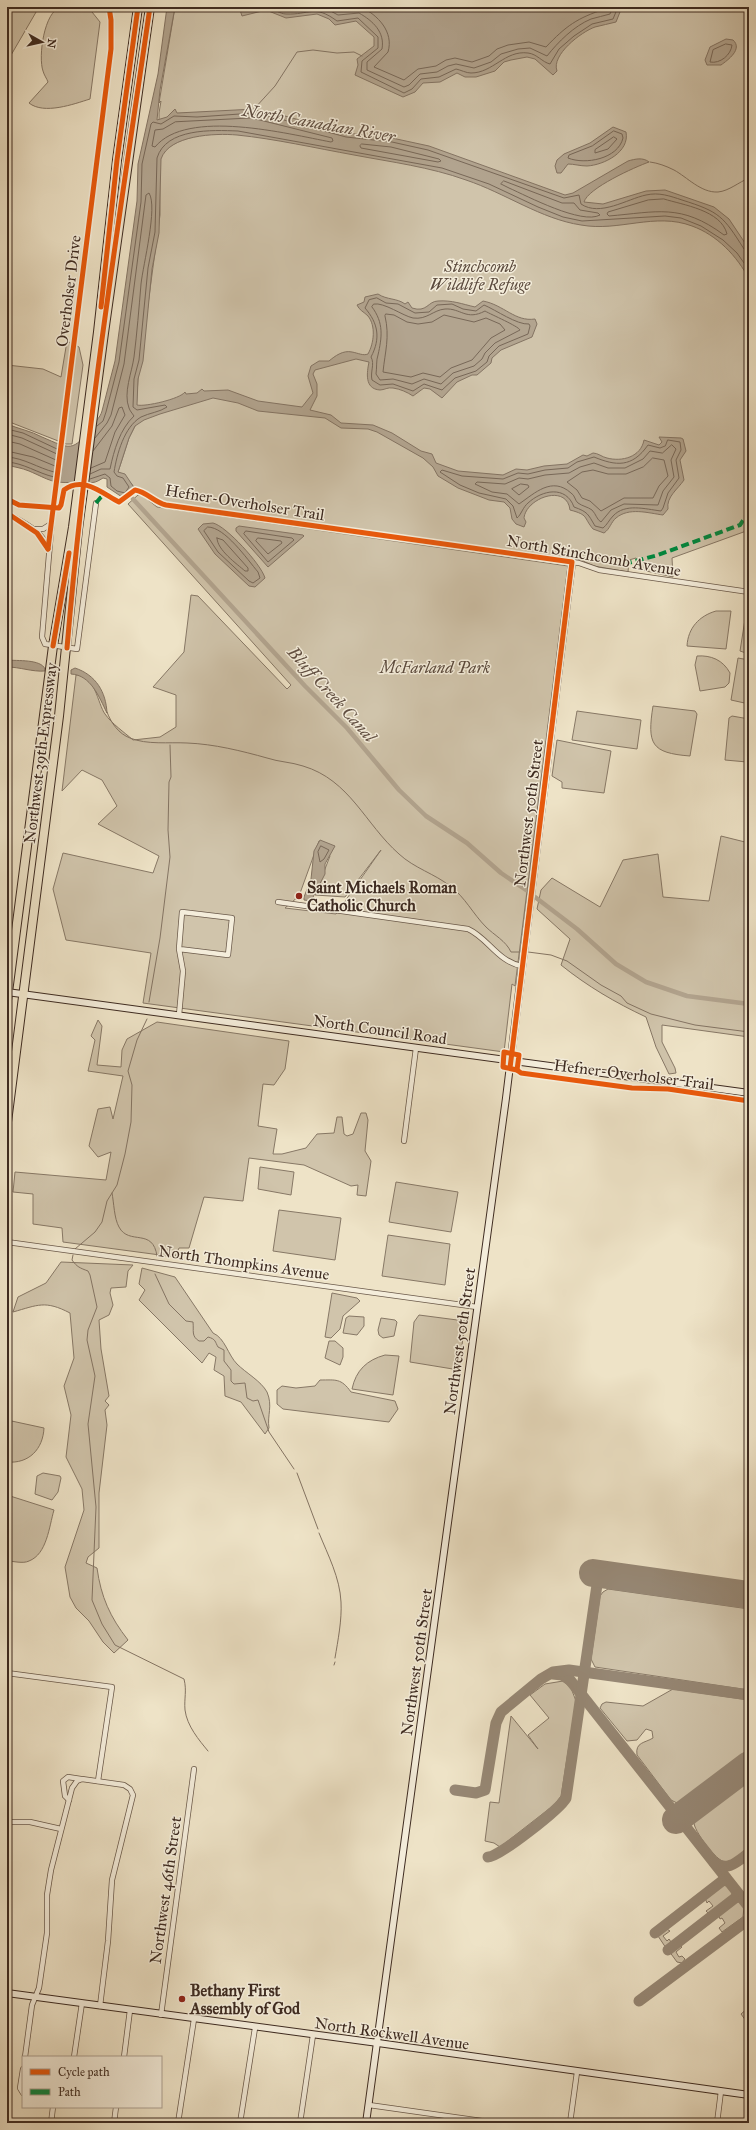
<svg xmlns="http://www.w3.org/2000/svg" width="756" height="2130" font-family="'IM FELL Great Primer',serif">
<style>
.green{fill:#d0c4ab;stroke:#877866;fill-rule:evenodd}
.water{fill:#b2a48f;stroke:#847463}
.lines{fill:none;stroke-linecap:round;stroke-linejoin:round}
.shore{stroke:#786858;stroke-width:1}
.stream{stroke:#847463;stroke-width:1}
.canal{stroke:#b2a48f;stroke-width:4.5}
.taxiway{stroke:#968774;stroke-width:11}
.runway{stroke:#968774;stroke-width:28}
.street-casing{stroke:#6a594a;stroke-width:6}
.secondary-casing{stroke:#3e2b21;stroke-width:8}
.highway-casing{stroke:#3e2b21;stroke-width:10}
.street{stroke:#f4eddb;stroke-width:4.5}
.secondary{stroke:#f4eddb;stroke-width:6}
.highway{stroke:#eee3c7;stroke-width:8}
.quiet{stroke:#00873e;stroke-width:4;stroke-dasharray:8 4;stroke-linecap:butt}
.cycleway-casing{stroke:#f4eddb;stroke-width:8}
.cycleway{stroke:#e8590c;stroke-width:5}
.poi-dot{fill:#8f2418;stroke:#f4eddb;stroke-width:1.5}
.labels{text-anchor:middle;stroke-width:3;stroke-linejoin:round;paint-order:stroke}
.park-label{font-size:16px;font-style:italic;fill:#5b4a3d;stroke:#f4eddb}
.street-label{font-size:16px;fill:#3e2b21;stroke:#f4eddb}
.poi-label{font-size:16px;font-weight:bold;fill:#3e2b21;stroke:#f4eddb;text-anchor:start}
.water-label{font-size:17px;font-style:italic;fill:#614f42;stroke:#f4eddb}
</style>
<rect width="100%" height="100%" fill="#eee3c7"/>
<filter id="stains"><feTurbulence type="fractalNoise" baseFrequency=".005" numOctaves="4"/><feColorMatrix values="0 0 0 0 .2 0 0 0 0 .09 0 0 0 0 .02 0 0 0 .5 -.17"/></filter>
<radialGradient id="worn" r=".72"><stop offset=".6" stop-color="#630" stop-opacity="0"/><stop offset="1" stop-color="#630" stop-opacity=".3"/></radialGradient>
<!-- green -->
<g class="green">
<polygon points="7,7 39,7 7,62"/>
<path d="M61 7H88L100 22 90 99C74 104 44 115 29 103L48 82C47 79 44 75 43 71 38 57 44 11 61 7Z"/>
<path d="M175 7H749V530L672 558 673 577 642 570 636 558 629 560 628 572 594 566 581 560 201 508C188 506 173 505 160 501 150 498 146 487 135 489L131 483 118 472 129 438 135 426 138 379 160 215 159 113 161 101 159 103Z"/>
<polygon points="67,341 79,347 83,365 72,444 66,444 7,421 7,365 43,369 61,377"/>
<path d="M138 495H142L157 507 568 566 515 986 512 984 504 1052 143 1003 151 953 66 940 53 889 63 853 153 873 159 856 98 824 117 806 102 780 82 770 62 791 76 675C94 671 98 705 105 714 112 724 124 732 133 740L160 737 176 727V695L153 687 184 652 191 595 198 596 287 689 291 685 128 504ZM319 841 330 856 315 895 345 897 381 850 336 914 285 908 299 896Z"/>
<path d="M716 611H731L726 649 687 646C688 628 699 616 716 611Z"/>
<polygon points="746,613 749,614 749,654 740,651"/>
<path d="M697 656C711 655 723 660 730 673L729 683 725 687 700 691 695 665Z"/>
<polygon points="738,658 749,660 749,704 731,700"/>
<path d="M653 706 695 711 697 714 690 756C651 753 647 744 653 706Z"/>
<polygon points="577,711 641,720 637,749 572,740"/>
<polygon points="732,716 749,719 749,761 747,762 725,760 729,718"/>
<polygon points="557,740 611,751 604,793 562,788 562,782 552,776"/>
<path d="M721 836 749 843V1037L662 1025V1042L675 1068 676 1073 669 1074 656 1047 646 1017C616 1003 587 986 561 965L570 939 537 909 541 890 552 878 600 907 623 860 658 854 663 897 709 901Z"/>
<polygon points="98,1020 102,1026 97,1065 121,1067 122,1050 127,1039 157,1022 289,1041 285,1069 274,1085 263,1084 258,1126 277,1129 273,1154 282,1154 306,1148 317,1134 334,1133 337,1117 342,1117 344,1134 347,1136 353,1134 361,1113 366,1113 368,1120 365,1151 371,1161 366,1196 357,1195 358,1185 351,1186 304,1165 249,1158 243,1201 204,1197 189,1248 179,1248 175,1257 63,1242 62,1228 33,1224 33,1194 13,1192 15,1172 106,1180 111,1152 98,1157 89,1146 98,1109 110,1107 113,1119 123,1076 88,1071 95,1040 91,1036"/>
<polygon points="260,1167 294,1172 291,1195 258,1189"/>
<polygon points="396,1182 458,1192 451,1232 389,1222"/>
<polygon points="279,1210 341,1218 335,1260 273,1251"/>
<polygon points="388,1235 450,1244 445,1285 382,1276"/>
<path d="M61 1262 133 1265 128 1271 126 1287 111 1288 110 1293 113 1305 109 1315 99 1320 101 1349 109 1396 105 1401 109 1405 105 1410 107 1425 99 1493V1548L88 1557 86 1563 97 1568C101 1597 110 1617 128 1640L114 1653 103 1642 89 1621 76 1608 70 1597 65 1567 84 1510 82 1489 66 1457 71 1415 64 1386 74 1358 70 1313C45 1300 38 1305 13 1312L18 1297 46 1283Z"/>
<path d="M142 1268 175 1277 213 1333C225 1338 228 1355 237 1364 246 1373 261 1381 267 1392 273 1406 267 1415 269 1428L265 1434 241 1402 225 1396 224 1376 214 1370 216 1357 209 1353 202 1363 139 1300 145 1290 139 1284Z"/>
<polygon points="332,1293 357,1298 360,1301 343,1316 340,1329 331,1338 325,1337"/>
<polygon points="419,1315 465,1321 459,1370 410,1362 414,1322"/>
<polygon points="349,1316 364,1317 364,1326 357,1335 343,1333 346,1318"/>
<polygon points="381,1318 395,1320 397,1322 394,1336 383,1338 379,1335 378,1330"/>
<polygon points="329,1341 335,1341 343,1348 343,1357 340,1365 325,1358"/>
<path d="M385 1355 399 1356 393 1395 352 1389C356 1370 367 1360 385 1355Z"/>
<path d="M320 1380C336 1380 341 1378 351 1392L395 1401 398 1409 389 1422 283 1409 277 1404V1390L282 1386 296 1388 315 1386Z"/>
<path d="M7 1420 44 1428C43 1449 29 1464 7 1462Z"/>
<polygon points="43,1473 60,1476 61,1478 58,1492 52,1500 35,1494 37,1476"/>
<path d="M7 1495 54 1510C49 1527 47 1554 29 1561 23 1564 13 1561 7 1561Z"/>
<polygon points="608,1589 749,1609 749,1690 595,1667 591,1659 600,1596 603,1592"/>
<polygon points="563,1681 571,1688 576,1701 561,1796 554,1805 500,1847 494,1843 485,1841 490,1802 499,1803 511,1716 538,1749 528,1735 549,1718 530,1695 545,1684"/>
<path d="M673 1689 749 1700V1753L685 1801 677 1803 671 1800 637 1755C635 1742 645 1743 653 1738L652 1731 646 1729 637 1740 627 1741 600 1708 602 1704 606 1702 643 1706Z"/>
<path d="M749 1777V1847C743 1852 733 1862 725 1862 717 1862 693 1830 694 1822L697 1816Z"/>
<polygon points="722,1885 727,1886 732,1892 732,1897 711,1914 708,1913 706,1911 713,1906 709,1901 707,1903 705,1898"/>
<polygon points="735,1902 740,1902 744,1907 743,1917 722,1932 719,1928 725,1923 722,1918 720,1919 718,1914"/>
<polygon points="665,1928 670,1931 663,1936 667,1941 669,1939 671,1942 666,1948 658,1936"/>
<polygon points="678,1944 682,1947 676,1952 679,1957 682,1956 685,1959 682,1963 677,1962 669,1951"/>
<polygon points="749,2007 749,2025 741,2014"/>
</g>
<!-- water -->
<g class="water">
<path d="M167 7H175L160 90 157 120 167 117 175 109 177 113 255 109 260 112 274 113 347 133 392 138 429 146 565 195 573 193 628 161C635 159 643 157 649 162 635 167 588 188 584 202L603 204 646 191 665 190 714 207 729 219 749 249V279C737 256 717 235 692 226 655 212 619 232 581 225 541 219 505 193 466 180 430 167 391 162 354 155 315 148 276 139 237 135 215 133 169 135 161 159L159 233 152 269 143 361 138 379 137 405C145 407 180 399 185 392L186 394 197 393 202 389 204 391 228 390 258 401 302 407 313 393 308 376 311 366 319 361H329C335 356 343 350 352 352 358 353 363 356 368 354 374 343 376 326 368 316 364 312 359 310 357 305L364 302 365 297 378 294C387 300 397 298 405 304L408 302 412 308C427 313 428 301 438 301 452 300 462 304 475 307L483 301C504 305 515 322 535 319L537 324 532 337 501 350 492 358 491 363 477 375H472L457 382 442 398 430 389 424 388 413 396C407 392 400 389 393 388 388 387 384 390 380 390 364 389 367 372 369 362L356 359 315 370 313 374 317 384V396L310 410 331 415 341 423 373 425 392 433 421 451 432 454 436 463 458 471 503 475 516 469 527 470 544 466 567 464 583 455 587 456 593 453C598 453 602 457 607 458 622 462 641 457 644 440L659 445 662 442 659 437 681 438 683 439 686 451 680 460 684 480C678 489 666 497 668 509L663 515C648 513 629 507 616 518 611 522 610 529 604 533L593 529C583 517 589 515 570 510 567 483 526 498 524 518L526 522 524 527 516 524 512 519 510 508 504 502 489 500 458 488 438 476 433 467 423 458 377 432 368 429 341 428 325 418 258 411 238 403 213 398 160 414 144 420 135 426 129 438 118 472 125 474 135 489 125 499 107 487V479L103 478C91 486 90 481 77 482 52 484 50 480 29 471 22 468 14 467 7 465V424C19 429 31 431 42 437 70 449 73 453 92 426 96 420 100 418 102 411L115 361 137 201 138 164 158 74Z"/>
<path d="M239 7H622L616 22C609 24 602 25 595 27 581 32 551 55 557 71L553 75 535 59 527 57 511 60 504 62 495 71 476 77H465L457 73 440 82 423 83 415 92 403 97 355 75 358 65 357 59 374 46V37L356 21 335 25 329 19 317 14 286 18 266 10 242 16Z"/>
<path d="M726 39 733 40C743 49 728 60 721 65H707L705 60 710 47Z"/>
<path d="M613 127 626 132C630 152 604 165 587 166 580 166 574 164 568 164L561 173H557L555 166 557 160 564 154 590 143Z"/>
<path d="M213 523C226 526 261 564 265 578L255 587 249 586 215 554 198 529 203 524Z"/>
<polygon points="239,526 303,535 304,536 268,567 236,531 236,528"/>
<path d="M7 660C17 661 41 659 45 669V671C32 672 20 667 7 667Z"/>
<path d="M75 668C96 675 106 692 107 713 99 697 91 675 71 674V670Z"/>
<polygon points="320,840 335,846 325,864 325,874 311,901 304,900 304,897 311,879 314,851"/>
</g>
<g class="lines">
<!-- shore -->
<g class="shore">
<path d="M269 7C274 9 280 14 286 14 310 15 314 4 337 21L358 18 378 37V48L362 61 361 72 404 93 412 89 421 79 439 77 456 69C461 70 466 73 471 73 493 73 505 50 528 53 537 54 542 62 550 64L559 49 574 36 592 24 613 19 618 7"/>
<path d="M323 7 338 15 359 13C373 21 385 32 382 49L367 62V70L404 87 409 85 420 74 437 72 448 66 456 64 474 68 491 62 501 54 518 49 530 48 547 56C558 42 574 26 591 19 597 17 604 16 610 14L613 7"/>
<path d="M361 7C378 15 394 32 388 52L374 67 404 80 418 69 436 66 446 60 455 58 472 62 489 56 497 49 508 45 529 42 546 47C566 26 577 18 605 9L607 7"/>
<path d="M726 44 732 45C731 55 720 64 710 62L713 50Z"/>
<path d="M252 118 332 138 333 141 331 142C288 134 187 108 155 147L152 146 155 130 163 129 175 122Z"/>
<path d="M614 131 622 134 623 138C618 159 585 165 568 158L569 155 592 146Z"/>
<polygon points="614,137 617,139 608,149 595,153 595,150"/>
<polygon points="362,144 391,147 439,159 441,161 438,162 361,148 360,146"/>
<path d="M504 181 562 203H574L580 210 598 213 600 215C582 225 527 196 509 188L501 184Z"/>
<path d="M664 199C683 205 721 210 727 234L724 235C681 203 657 212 609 216L607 214 608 212 648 200Z"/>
<path d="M377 298 386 303 398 304 415 313 429 312 437 305 452 304 463 309 476 311 484 305C496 310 517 325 529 324L530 326 528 334 499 346 489 356 487 362 476 371 455 378 442 390 424 384 413 391 393 384 380 385 372 380C370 372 375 364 371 357 381 338 378 323 365 308L369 300Z"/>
<path d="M374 304C384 302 403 316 413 318 427 320 433 310 445 309 461 308 466 321 485 311 492 315 518 326 520 330L495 343 485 353 482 359 474 366 453 373 441 384 424 379 412 384 393 379 380 380 376 374C377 368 376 360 378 355 382 337 384 323 372 307Z"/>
<path d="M386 314 394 315 407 322 418 324 432 322 444 315 474 322 486 318 500 324 505 330 491 338 472 360 451 368 440 377 423 373 411 377 383 372C385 352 390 337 385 316Z"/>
<path d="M97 426 103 421 106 412 119 362 141 202 142 164 151 124 153 122 161 124 174 116 197 117 254 113 259 116 273 117 346 137 392 142 428 150 564 198 579 195 581 204C600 217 627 199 646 195 659 192 670 196 682 200 720 212 723 216 744 249L749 251"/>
<polyline points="7,429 23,433 57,449"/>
<polyline points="7,434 22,438 57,454"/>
<path d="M668 440 680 442 681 450 676 460 679 478 668 493 663 508 661 511C645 509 625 503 613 516 609 520 607 525 603 528L595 526C588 514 588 512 574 507 566 485 542 490 528 503 523 507 521 515 517 518L513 506 506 499 479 493 460 485 440 472 442 470 462 476 503 479 518 473 528 474 545 470 568 468 577 462 594 457C616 466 632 468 648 445L660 448 665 446Z"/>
<polyline points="7,441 20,444 56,460"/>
<path d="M672 445 676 449 671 460 674 477 663 491 658 505 624 504 611 510 601 522C597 520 596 514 592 510 588 507 582 506 578 503 575 501 575 495 571 493 552 476 535 493 519 504L507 494 492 492 475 484 477 482 505 484 519 478 528 479 545 475 569 473 580 467 594 463 608 468H625L643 459 650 451 662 453Z"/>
<polyline points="7,451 33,457 55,466"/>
<path d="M7 457C24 458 38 468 54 472"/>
<polygon points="653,458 664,460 668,476 659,486 653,498 624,498 601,511 590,501 582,498 577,490 567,482 582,472 593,470 608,474 626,474 643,467"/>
<path d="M7 462C24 463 37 473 54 477"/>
<polyline points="91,468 105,462 115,432 125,415 122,407 119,408 112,426 93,451"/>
<path d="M90 474 101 469H110C114 450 120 429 134 416 132 413 130 411 129 408 123 393 132 372 134 357 137 333 139 308 141 284 143 265 158 207 149 193L146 195 124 364 111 415 107 423 95 438"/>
<path d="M90 479 105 474 110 478 111 486 117 491 125 493 129 487 123 478 117 476 114 472C117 454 124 427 141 417 149 413 160 412 167 407L165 405 137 410 133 407 134 379 139 360 148 268 155 232 157 158C166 128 212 130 238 131L442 168 489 184 538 207 563 217 582 221 665 216 681 218 701 226 723 240 737 253 749 270"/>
<polygon points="521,484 528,485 529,487 519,495 512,489"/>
<path d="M208 527C225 527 247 559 258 572L260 578 253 583 249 581 218 552 204 531Z"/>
<polygon points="246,531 292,538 294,540 268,562 244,534"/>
<path d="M217 538 223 540 248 568V571H245C237 564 217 550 217 538Z"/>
<polygon points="258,538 281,541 282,543 268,554 256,541"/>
<polygon points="321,846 329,850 324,859 320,862 318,852"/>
</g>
<!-- stream -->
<g class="stream">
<polyline points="254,109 275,86 297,52 313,50 337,53 354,52 362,56"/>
<path d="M650 162C658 163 666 166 674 170 687 177 701 193 718 192 729 191 739 182 749 178"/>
<path d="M107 712C111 723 119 734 130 738 147 745 169 742 187 743 214 744 242 751 267 758 279 762 291 762 303 766 350 780 365 824 399 854 414 868 435 874 450 886 465 897 473 914 486 927 494 935 506 941 511 952H520"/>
<polyline points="528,952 551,955 567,961 601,985 621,996 627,1003 651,1014 695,1025 749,1032"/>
<polyline points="149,1002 160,938 170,857 168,830 169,782 171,777 170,745"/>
<path d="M112 1193C114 1203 114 1218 119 1227 129 1246 153 1227 157 1256"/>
<polyline points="75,1249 95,1232 102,1222 107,1201 117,1185 125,1154 131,1122 132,1085 128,1071 137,1040 147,1019"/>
<path d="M73 1255 72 1260C77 1267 80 1268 88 1271L90 1275 97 1307 88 1330 87 1340 95 1376 88 1424 96 1507 92 1600 102 1624 115 1645 184 1679C187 1691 184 1698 185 1710 187 1726 199 1740 208 1751"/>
<path d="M155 1274 169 1304 186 1321 193 1322C194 1331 191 1336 199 1341H204L208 1337C216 1339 215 1342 218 1347L224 1350V1361L231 1370V1381L234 1384 245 1383 247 1398 253 1401 258 1400 269 1432 294 1469"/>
<polyline points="297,1473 318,1529"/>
<path d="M319 1533C328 1555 340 1578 341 1602 342 1620 338 1640 335 1658"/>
<polyline points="334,1665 335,1662"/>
</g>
<!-- canal -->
<g class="canal">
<polyline points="133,499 305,686 347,728 399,790 426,816 467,843 501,873 526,890"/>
<polyline points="535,897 577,929 616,964 646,982 687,996 749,1004"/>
</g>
<!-- taxiway -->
<g class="taxiway">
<polyline points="553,1674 562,1675 570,1680 749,1907"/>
<polyline points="455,1790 476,1793 485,1790 496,1723 501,1712 541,1679 553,1672 569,1670 749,1695"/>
<path d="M488 1857C499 1857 560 1809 566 1798L597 1585 603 1577H617"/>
<path d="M714 1862C727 1873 738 1861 749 1853"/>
<polyline points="655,1933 726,1878"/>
<polyline points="668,1950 739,1895"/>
<polyline points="639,2001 749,1919"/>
</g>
<!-- runway -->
<g class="runway">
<polyline points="593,1573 749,1595"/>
<polyline points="676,1820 749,1765"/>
</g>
<defs>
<g id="street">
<polyline points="96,503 77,649 45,644 42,637 53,508 111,49 111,20 109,7"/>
<path d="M7 513C22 522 41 530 48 547"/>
<polyline points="33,529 43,529 51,524"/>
<polyline points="387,536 579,563 599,570 749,592"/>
<path d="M278 902 468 929C488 938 498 962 522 966"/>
<polyline points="179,949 228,955 232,918 182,912 179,949 183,971 179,1015"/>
<polyline points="404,1141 416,1048"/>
<polyline points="7,1242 477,1307"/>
<polyline points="7,1673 112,1687 98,1781"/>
<polyline points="7,1757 9,1744"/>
<polyline points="69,1800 65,1796 63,1781 68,1777 81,1779"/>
<polyline points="7,1822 30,1822 61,1829"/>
<polyline points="161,2015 194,1769"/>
<polyline points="25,2057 32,2005 39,1988 47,1933 47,1895 51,1870 72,1788 77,1781 82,1779 124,1785 130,1789 133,1795 112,1880 108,1941 100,2006"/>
<polyline points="74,2057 82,2003"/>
<polyline points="124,2057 130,2010"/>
<polyline points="23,2069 20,2088 23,2093"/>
<polyline points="369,2105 496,2123"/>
<polyline points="51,2123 53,2107"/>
<polyline points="114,2123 116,2107"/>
<polyline points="178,2123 194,2019"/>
<polyline points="240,2123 255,2028"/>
<polyline points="300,2123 313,2035"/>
<polyline points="570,2123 577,2072"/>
<polyline points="717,2123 721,2091"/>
</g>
<g id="secondary">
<polyline points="7,992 749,1093"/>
<polyline points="7,1993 378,2043 749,2095"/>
<polyline points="366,2123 506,1098 572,562"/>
</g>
<g id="highway">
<polyline points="7,1000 53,646 73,527 98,332 117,160 138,7"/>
<polyline points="7,1122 59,716 78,529 104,333 150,7"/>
</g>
</defs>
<!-- street casing -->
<use href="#street" class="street-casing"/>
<!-- secondary casing -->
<use href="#secondary" class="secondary-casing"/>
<!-- highway casing -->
<use href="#highway" class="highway-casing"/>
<!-- street -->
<use href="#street" class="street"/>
<!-- secondary -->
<use href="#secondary" class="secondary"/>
<!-- highway -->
<use href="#highway" class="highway"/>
<!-- quiet -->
<g class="quiet">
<polyline points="96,503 101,497 108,494"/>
<polyline points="624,564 658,555 740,525 749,512"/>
</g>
<defs>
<g id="cycleway">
<polyline points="101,307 117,160 138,7"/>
<path d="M7 499 19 505 59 508 61 505 64 490C83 475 103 494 119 502L135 490C147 492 154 502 166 505L572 562 510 1068"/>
<polyline points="7,513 37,533 48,549"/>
<polyline points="48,549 111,49 111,20 109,7"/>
<polyline points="53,646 69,553"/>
<path d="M67 648C85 434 119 220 150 7"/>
<polygon points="504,1052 519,1055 517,1070 503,1067"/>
<polyline points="517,1070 521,1073 632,1088 668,1089 749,1101"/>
</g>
</defs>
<!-- cycleway casing -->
<use href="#cycleway" class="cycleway-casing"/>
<!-- cycleway -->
<use href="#cycleway" class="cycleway"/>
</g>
<!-- markers -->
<g class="poi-dot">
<circle cx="299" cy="896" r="4"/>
<circle cx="182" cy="1999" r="4"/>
</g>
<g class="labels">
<!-- park labels -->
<g class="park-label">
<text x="480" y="272">Stinchcomb<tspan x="480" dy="18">Wildlife Refuge</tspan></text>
<text x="435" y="673">McFarland Park</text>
</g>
<!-- street labels -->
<g class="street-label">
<text transform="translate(68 291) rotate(-83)" y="6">Overholser Drive</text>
<text transform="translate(245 502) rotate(9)" y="6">Hefner-Overholser Trail</text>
<text transform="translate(594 555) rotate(10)" y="6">North Stinchcomb Avenue</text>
<text transform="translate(40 753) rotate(-83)" y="6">Northwest 39th Expressway</text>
<text transform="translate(528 813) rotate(-83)" y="6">Northwest 50th Street</text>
<text transform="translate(380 1029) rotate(8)" y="6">North Council Road</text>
<text transform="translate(634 1074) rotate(7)" y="6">Hefner-Overholser Trail</text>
<text transform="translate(244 1262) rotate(8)" y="6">North Thompkins Avenue</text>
<text transform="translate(459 1341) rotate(-82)" y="6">Northwest 50th Street</text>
<text transform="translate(416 1662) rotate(-82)" y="6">Northwest 50th Street</text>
<text transform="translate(165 1890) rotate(-82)" y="6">Northwest 46th Street</text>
<text transform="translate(392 2033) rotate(8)" y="6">North Rockwell Avenue</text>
</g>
<!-- poi labels -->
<g class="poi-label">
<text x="307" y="893">Saint Michaels Roman<tspan x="307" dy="18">Catholic Church</tspan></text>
<text x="190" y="1996">Bethany First<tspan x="190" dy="18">Assembly of God</tspan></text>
</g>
<!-- water labels -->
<g class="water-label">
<text transform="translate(319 123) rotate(10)" y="6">North Canadian River</text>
<text transform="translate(332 694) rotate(48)" y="6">Bluff Creek Canal</text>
</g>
</g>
<!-- margin -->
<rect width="756" height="2130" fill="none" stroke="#eee3c7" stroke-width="24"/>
<rect x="8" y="8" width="740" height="2114" fill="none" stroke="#3e2b21" stroke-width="2"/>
<rect x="12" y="12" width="732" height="2106" fill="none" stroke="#3e2b21"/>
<!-- legend -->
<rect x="22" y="2056" width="140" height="52" fill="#f4eddb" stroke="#ab9f91"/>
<rect x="30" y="2069" width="20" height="6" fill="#e8590c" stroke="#ab9f91"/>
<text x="58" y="2076" font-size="12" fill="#3e2b21">Cycle path</text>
<rect x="30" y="2089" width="20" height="6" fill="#00873e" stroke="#ab9f91"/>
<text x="58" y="2096" font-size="12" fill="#3e2b21">Path</text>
<!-- north arrow -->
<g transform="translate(42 42) rotate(98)" stroke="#f4eddb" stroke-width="3" paint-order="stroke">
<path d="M0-3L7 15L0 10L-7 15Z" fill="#3e2b21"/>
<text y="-6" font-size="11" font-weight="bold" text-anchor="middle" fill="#3e2b21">N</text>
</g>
<rect width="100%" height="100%" filter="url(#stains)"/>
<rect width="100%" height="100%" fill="url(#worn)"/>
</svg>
